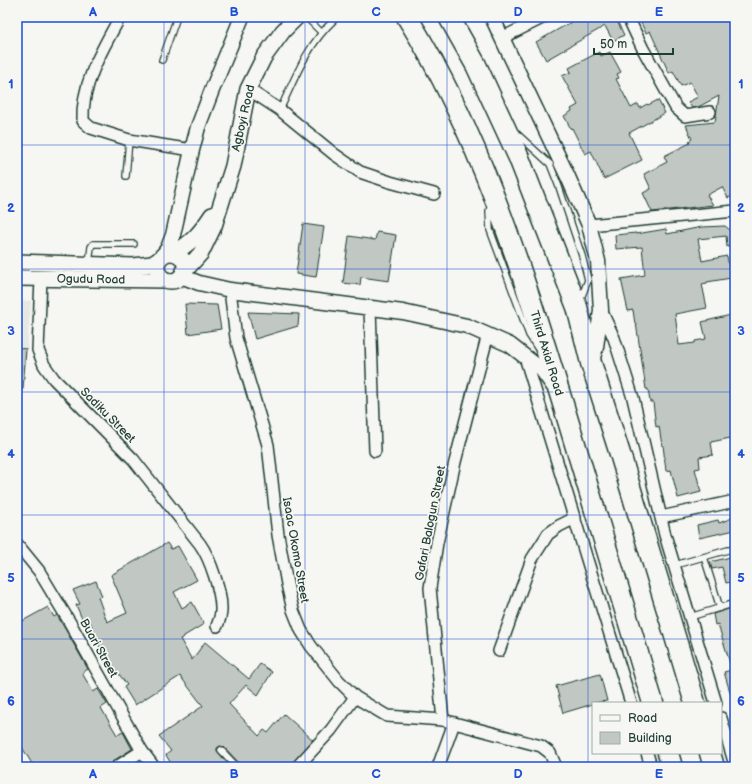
<svg xmlns="http://www.w3.org/2000/svg" width="752" height="784" font-family="'Balsamiq Sans',sans-serif">
<style>
.built{fill:#e6e8e4}
.building{fill:#c1c8c3;stroke:#1f3d34}
.lines{fill:none;stroke-linecap:round;stroke-linejoin:round}
.service-casing{stroke:#1f3d34;stroke-width:8}
.minor-casing{stroke:#1f3d34;stroke-width:14}
.tertiary-casing{stroke:#1f3d34;stroke-width:17}
.secondary-casing{stroke:#1f3d34;stroke-width:18}
.motorway-casing{stroke:#1f3d34;stroke-width:23}
.service{stroke:#f6f6f2;stroke-width:5.5}
.minor{stroke:#f6f6f2;stroke-width:11}
.tertiary{stroke:#f6f6f2;stroke-width:14}
.secondary{stroke:#f6f6f2;stroke-width:15}
.motorway{stroke:#f6f6f2;stroke-width:20}
.grid{fill:none;stroke:#1d4ed8;stroke-width:1;stroke-opacity:0.55}
.labels{text-anchor:middle;stroke-width:3.5;stroke-linejoin:round;paint-order:stroke}
.street-label{font-size:12px;fill:#1f3d34;stroke:#f6f6f2}
.neatline{fill:none;stroke:#1d4ed8;stroke-width:1.5}
.grid-label{font-size:13px;text-anchor:middle;font-weight:bold;fill:#1d4ed8}
</style>
<rect width="100%" height="100%" fill="#f6f6f2"/>
<filter id="ink" filterUnits="userSpaceOnUse"><feTurbulence type="fractalNoise" baseFrequency=".025" numOctaves="2"/><feDisplacementMap in="SourceGraphic" scale="8" xChannelSelector="R" yChannelSelector="G"/><feConvolveMatrix kernelMatrix="1 2 1 2 8 2 1 2 1" color-interpolation-filters="sRGB"/></filter>
<g filter="url(#ink)">
<!-- built -->
<polygon class="built" points="17,300 31,301 20,436 17,442"/>
<!-- building -->
<g class="building">
<polygon points="571,17 615,17 624,35 613,41 605,26 546,60 536,42 573,21"/>
<polygon points="638,17 735,17 735,195 728,198 722,187 707,195 713,205 652,212 643,193 651,189 644,174 667,162 664,156 690,143 689,141 692,139 686,125 715,122 719,96 698,107 692,108 688,102 698,97 690,82 681,86 673,71 669,73 650,31 646,33"/>
<polygon points="599,52 601,56 610,52 621,72 617,74 619,78 616,79 631,108 638,104 640,108 647,104 648,105 658,100 665,113 629,133 642,160 604,179 591,151 585,154 572,128 571,129 564,116 572,111 571,109 578,105 562,76 571,72 569,68"/>
<polygon points="303,224 324,227 316,277 296,274"/>
<polygon points="725,226 735,234 735,246 727,247 726,236 698,239 702,261 727,256 731,278 707,282 707,283 702,284 707,308 675,314 679,345 695,343 695,341 706,339 702,322 735,314 735,437 711,442 713,455 699,457 700,468 695,469 701,492 678,498 671,470 666,471 663,445 662,446 659,426 656,427 653,402 650,402 648,389 646,389 636,323 635,324 633,310 628,311 621,279 645,275 642,247 616,249 615,235 636,233 636,234 666,229 667,234 702,227"/>
<polygon points="377,232 396,235 389,281 361,277 360,285 343,283 349,236 375,240"/>
<polygon points="185,304 217,305 221,329 188,334"/>
<polygon points="248,312 299,314 298,326 255,339"/>
<polygon points="17,348 26,349 23,389 17,389"/>
<polygon points="735,517 735,530 699,538 697,525 718,520 719,523"/>
<polygon points="167,543 171,549 178,546 197,580 174,592 182,608 192,602 204,624 184,636 184,637 180,639 192,660 205,642 249,679 260,664 272,672 258,695 246,685 229,704 259,736 264,730 268,733 284,714 313,740 289,767 243,767 224,747 220,746 217,748 217,751 228,764 224,767 173,767 166,755 171,751 159,736 203,706 180,676 135,705 124,687 127,685 110,662 106,663 89,619 83,621 76,605 80,604 73,590 96,581 102,596 98,597 107,622 127,613 111,575"/>
<polygon points="735,556 735,565 732,565 735,581 726,583 722,567 712,569 710,562"/>
<polygon points="48,607 54,617 57,615 88,669 82,673 93,692 98,689 107,704 101,708 117,735 123,732 132,749 113,761 110,767 34,767 17,739 17,624"/>
<polygon points="735,607 735,701 733,702 724,672 732,670 718,624 715,625 713,614"/>
<polygon points="600,674 607,701 593,703 593,704 563,713 556,686"/>
</g>
<g class="lines">
<defs>
<g id="service">
<polyline points="306,17 321,32"/>
<polyline points="162,60 177,17"/>
<path d="M280 110C295 78 307 45 334 20"/>
<polyline points="514,131 550,164 559,187 582,256 588,280 580,301"/>
<polyline points="126,176 129,140"/>
<polyline points="491,206 489,211 490,230 529,335 538,349"/>
<polyline points="89,264 91,247 93,244 134,244"/>
<polyline points="704,557 720,608"/>
<polyline points="675,565 728,550 735,550"/>
<polyline points="690,617 735,603"/>
<polyline points="221,750 237,767"/>
</g>
<g id="minor">
<path d="M120 17C103 48 81 84 83 121L91 128 129 140 192 150"/>
<polyline points="628,17 643,49 668,94 676,108 685,116 710,112"/>
<polyline points="502,38 544,17"/>
<polyline points="248,89 280,110 334,154 360,172 390,182 434,194"/>
<polyline points="589,225 735,211"/>
<path d="M41 279 38 350 44 365 54 379 133 459 200 544C210 558 222 593 221 611 221 615 219 621 217 626"/>
<polyline points="230,290 236,338 268,445 278,535 287,584 293,610 301,630 311,646 339,681 355,697 387,716 443,720 541,746 550,753 556,767"/>
<polyline points="370,309 375,451"/>
<polyline points="601,310 614,338 633,398 665,535 716,703"/>
<polyline points="525,357 631,703"/>
<polyline points="661,517 735,501"/>
<polyline points="17,544 39,571 69,621 134,737 142,751 154,767"/>
<polyline points="499,651 532,559 548,534 559,526 575,518"/>
<polyline points="721,718 735,765"/>
<polyline points="443,720 430,588 437,543 455,462 488,334"/>
<polyline points="647,753 651,767"/>
<polyline points="117,767 142,751"/>
<polyline points="297,767 331,730 355,697"/>
<polyline points="438,767 454,723"/>
</g>
<g id="tertiary">
<polyline points="492,17 568,177 589,225 598,261 601,310 596,347 592,361"/>
<polyline points="163,255 168,248 173,235 192,150 198,127 212,90 242,17"/>
<polyline points="181,276 199,283 230,290 403,312 467,326 510,345 542,370 554,387"/>
</g>
<g id="secondary">
<circle cx="171" cy="267" r="14"/>
<path d="M173 253C191 244 201 232 212 215"/>
<polyline points="17,262 133,266 152,264 157,261"/>
<polyline points="183,273 201,253 214,226 233,166 248,89 264,57 283,31 297,17"/>
<polyline points="17,278 165,280"/>
</g>
<g id="motorway">
<path d="M407 17C481 136 522 271 563 404 593 504 623 603 653 703"/>
<polyline points="449,17 476,65 519,158 577,307 591,363 621,457 695,703"/>
<polyline points="668,753 672,767"/>
<polyline points="710,753 714,767"/>
</g>
</defs>
<!-- service casing -->
<use href="#service" class="service-casing"/>
<!-- minor casing -->
<use href="#minor" class="minor-casing"/>
<!-- tertiary casing -->
<use href="#tertiary" class="tertiary-casing"/>
<!-- secondary casing -->
<use href="#secondary" class="secondary-casing"/>
<!-- motorway casing -->
<use href="#motorway" class="motorway-casing"/>
<!-- service -->
<use href="#service" class="service"/>
<!-- minor -->
<use href="#minor" class="minor"/>
<!-- tertiary -->
<use href="#tertiary" class="tertiary"/>
<!-- secondary -->
<use href="#secondary" class="secondary"/>
<!-- motorway -->
<use href="#motorway" class="motorway"/>
</g>
</g>
<!-- grid -->
<path class="grid" d="M164 17V767M305 17V767M447 17V767M588 17V767M17 145H735M17 269H735M17 392H735M17 515H735M17 639H735"/>
<g class="labels">
<!-- street labels -->
<g class="street-label">
<text transform="translate(243 118) rotate(-77)" y="4">Agboyi Road</text>
<text transform="translate(91 279) rotate(1)" y="4">Ogudu Road</text>
<text transform="translate(547 353) rotate(73)" y="4">Third Axial Road</text>
<text transform="translate(108 415) rotate(45)" y="4">Sadiku Street</text>
<text transform="translate(430 523) rotate(-79)" y="4">Gafari Balogun Street</text>
<text transform="translate(296 550) rotate(80)" y="4">Isaac Okomo Street</text>
<text transform="translate(99 648) rotate(61)" y="4">Buari Street</text>
</g>
</g>
<!-- margin -->
<rect width="752" height="784" fill="none" stroke="#f6f6f2" stroke-width="44"/>
<!-- legend -->
<rect x="592" y="702" width="130" height="52" fill="#f6f6f2" stroke="#a0aca6"/>
<rect x="600" y="715" width="20" height="6" fill="#f6f6f2" stroke="#a0aca6"/>
<text x="628" y="722" font-size="12" fill="#1f3d34">Road</text>
<rect x="600" y="732" width="20" height="12" fill="#c1c8c3" stroke="#a0aca6"/>
<text x="628" y="742" font-size="12" fill="#1f3d34">Building</text>
<!-- scale -->
<path d="M594 48v6h79v-6" fill="none" stroke="#1f3d34" stroke-width="2"/>
<text x="600" y="48" font-size="12" fill="#1f3d34" stroke="#f6f6f2" stroke-width="3" paint-order="stroke">50 m</text>
<rect x="22" y="22" width="708" height="740" class="neatline"/>
<g class="grid-label">
<text x="93" y="16">A</text>
<text x="234" y="16">B</text>
<text x="376" y="16">C</text>
<text x="518" y="16">D</text>
<text x="659" y="16">E</text>
<text x="11" y="88">1</text>
<text x="741" y="88">1</text>
<text x="11" y="212">2</text>
<text x="741" y="212">2</text>
<text x="11" y="335">3</text>
<text x="741" y="335">3</text>
<text x="11" y="458">4</text>
<text x="741" y="458">4</text>
<text x="11" y="582">5</text>
<text x="741" y="582">5</text>
<text x="11" y="705">6</text>
<text x="741" y="705">6</text>
<text x="93" y="778">A</text>
<text x="234" y="778">B</text>
<text x="376" y="778">C</text>
<text x="518" y="778">D</text>
<text x="659" y="778">E</text>
</g>
</svg>
